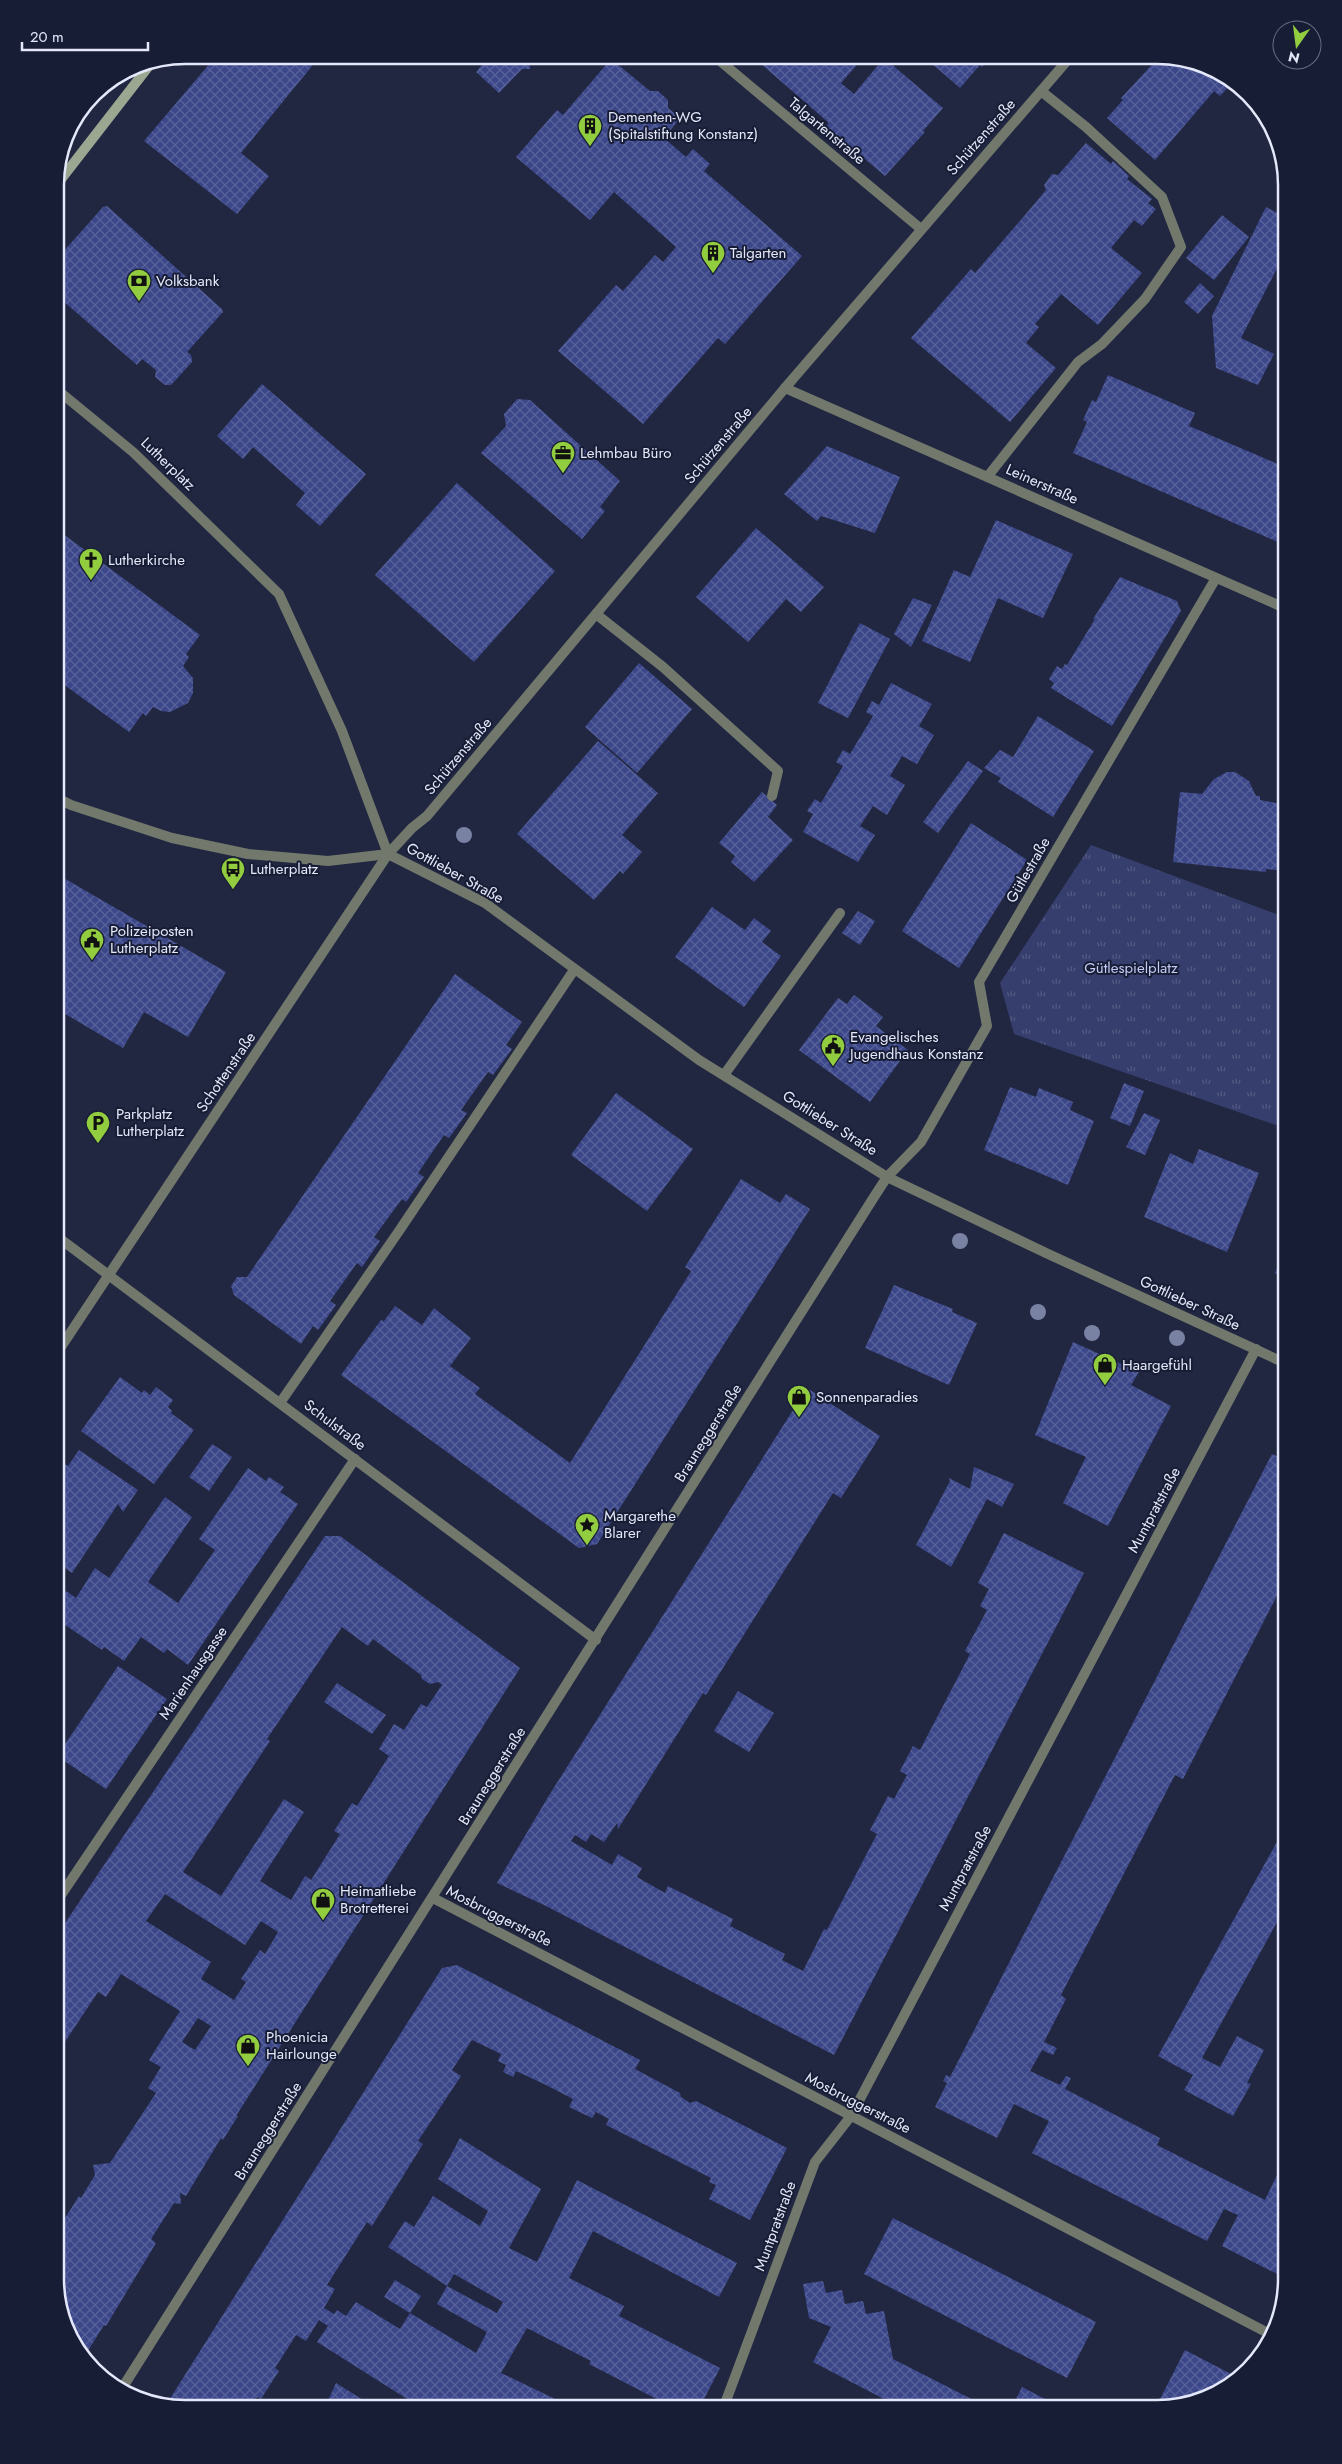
<svg xmlns="http://www.w3.org/2000/svg" width="1342" height="2464" font-family="Jost,sans-serif">
<style>
.grass{fill:url(#grass-tufts)}
.building{fill:url(#building-cross-hatch);fill-rule:evenodd}
.lines{fill:none;stroke-linecap:round;stroke-linejoin:round}
.service{stroke:#72796c;stroke-width:10}
.minor{stroke:#72796c;stroke-width:10}
.secondary{stroke:#9ca792;stroke-width:10}
.tree{fill:#7a82a3}
.labels{text-anchor:middle;stroke-width:4;stroke-linejoin:round;paint-order:stroke}
.poi-label{font-size:15px;fill:#e4e8fa;stroke:#181d36;text-anchor:start}
.street-label{font-size:15px;fill:#e4e8fa;stroke:#181d36}
.park-label{font-size:15px;fill:#c2ccf4;stroke:#181d36}
.rim{fill:none;stroke:#e4e8fa;stroke-width:2.5}
</style>
<defs>
<pattern id="grass-tufts" width="24" height="20" patternUnits="userSpaceOnUse" patternTransform="scale(1.25)"><rect width="24" height="20" fill="#363e6d"/><path d="M3 7l-1-3M5 7V3M7 7l1-3M15 17l-1-3M17 17v-4M19 17l1-3" fill="none" stroke="#535a83"/></pattern>
<pattern id="building-cross-hatch" width="8" height="8" patternUnits="userSpaceOnUse" patternTransform="scale(1.25)"><rect width="8" height="8" fill="#3c478a"/><path d="M0 0l8 8M0 8l8-8" fill="none" stroke="#58629b"/></pattern>
</defs>
<rect width="100%" height="100%" fill="#212741"/>
<!-- grass -->
<polygon class="grass" points="1091,845 1287,918 1287,1129 1014,1034 1000,983"/>
<!-- building -->
<g class="building">
<polygon points="217,55 321,55 241,153 269,176 237,214 144,141"/>
<polygon points="482,55 534,55 530,60 530,69 522,69 499,93 476,72 487,59"/>
<polygon points="769,55 843,55 856,66 841,83 854,94 884,58 943,108 923,131 925,132 885,176 826,126 829,123 761,64"/>
<polygon points="922,55 992,55 982,67 980,65 960,88"/>
<polygon points="1161,55 1229,77 1233,82 1220,96 1214,91 1155,160 1107,118 1123,100 1121,98"/>
<polygon points="611,59 650,91 658,91 668,100 668,108 680,118 664,138 686,157 693,149 710,164 704,171 802,256 725,344 718,338 643,424 558,351 616,285 623,291 655,255 663,262 676,247 614,192 590,220 516,157 557,110 563,115"/>
<polygon points="1086,143 1111,164 1113,161 1129,176 1127,179 1152,199 1148,203 1156,209 1142,226 1134,220 1111,248 1142,273 1098,325 1061,294 1035,324 1039,327 1026,343 1056,368 1010,422 911,338 971,269 975,273 1025,215 1046,190 1044,185 1052,174 1058,175"/>
<polygon points="107,206 222,309 223,312 187,352 191,355 192,362 171,385 165,385 155,377 156,370 142,359 137,365 55,294 55,261 103,207"/>
<polygon points="1266,207 1287,218 1287,249 1241,338 1274,354 1258,385 1216,368 1212,316"/>
<polygon points="1222,215 1249,237 1214,280 1186,258"/>
<polygon points="1200,283 1214,296 1198,314 1184,302"/>
<polygon points="1108,375 1195,413 1189,426 1287,468 1287,546 1073,453 1087,422 1083,420 1092,400 1096,402"/>
<polygon points="262,384 366,474 320,526 296,505 305,493 253,447 243,459 217,436"/>
<polygon points="517,399 530,400 620,481 600,507 605,511 582,539 481,453 506,426 504,414"/>
<polygon points="827,446 900,477 875,533 821,516 817,521 784,494"/>
<polygon points="457,483 555,571 474,662 375,575"/>
<polygon points="996,520 1073,554 1043,618 998,598 970,662 922,641 954,570 970,577"/>
<polygon points="55,528 200,635 186,654 189,657 183,666 193,678 193,693 188,703 170,712 161,711 153,707 146,716 143,713 129,732 55,678"/>
<polygon points="756,528 824,587 801,612 786,599 748,642 696,597"/>
<polygon points="1120,577 1177,601 1181,611 1112,726 1051,688 1054,683 1049,679 1057,666 1062,669 1065,664 1067,665 1095,619 1093,619"/>
<polygon points="913,598 932,605 911,647 894,634"/>
<polygon points="860,623 890,639 848,718 818,703"/>
<polygon points="639,663 692,709 637,773 585,727"/>
<polygon points="891,683 932,704 919,726 934,735 917,764 902,756 890,776 905,785 887,815 873,806 860,826 875,835 858,862 803,832 813,814 807,811 815,799 821,803 843,766 836,762 843,750 850,754 873,716 866,712 872,701 879,705"/>
<polygon points="1038,716 1094,751 1053,817 998,782 1001,778 984,768 1000,750 1013,757"/>
<polygon points="598,741 658,793 622,835 642,852 623,874 620,871 594,900 517,834"/>
<polygon points="968,761 983,771 938,833 923,822"/>
<polygon points="1227,772 1235,772 1249,781 1256,796 1260,796 1260,800 1287,805 1287,871 1266,869 1266,872 1173,862 1180,792 1202,794 1214,779"/>
<polygon points="762,792 777,805 768,817 793,840 754,882 731,862 735,856 719,843"/>
<polygon points="971,823 1027,860 959,968 902,931"/>
<polygon points="55,873 226,972 188,1037 144,1012 123,1048 55,1008"/>
<polygon points="712,907 745,930 754,918 771,931 762,942 781,956 744,1007 675,957"/>
<polygon points="858,911 875,921 860,945 842,933"/>
<polygon points="455,974 522,1022 506,1045 512,1049 493,1075 488,1072 478,1086 461,1110 467,1113 449,1138 444,1135 418,1173 424,1177 406,1202 402,1199 374,1237 380,1241 362,1267 357,1263 330,1301 336,1305 318,1330 313,1326 301,1344 234,1295 231,1286 237,1277 247,1277"/>
<polygon points="854,995 883,1017 876,1026 908,1050 870,1102 799,1050 838,998 847,1004"/>
<polygon points="1124,1083 1144,1091 1130,1126 1110,1118"/>
<polygon points="1010,1087 1036,1097 1039,1088 1073,1102 1070,1110 1094,1121 1068,1185 984,1150"/>
<polygon points="616,1093 693,1149 647,1211 571,1155"/>
<polygon points="1144,1113 1160,1120 1145,1155 1126,1147"/>
<polygon points="1199,1149 1259,1173 1227,1252 1144,1217 1170,1153 1193,1164"/>
<polygon points="741,1179 780,1203 786,1194 810,1209 597,1544 579,1548 341,1375 381,1320 384,1321 395,1306 422,1325 434,1308 471,1338 450,1366 480,1388 475,1394 570,1463 690,1273 691,1271 685,1267"/>
<polygon points="1287,1246 1287,1278 1275,1273"/>
<polygon points="894,1285 953,1309 952,1312 977,1323 949,1385 865,1348"/>
<polygon points="1073,1342 1139,1372 1131,1385 1171,1406 1108,1526 1063,1503 1086,1457 1035,1435"/>
<polygon points="120,1377 142,1393 144,1390 150,1395 156,1387 173,1400 168,1407 172,1411 171,1413 194,1430 154,1484 81,1431"/>
<polygon points="807,1388 880,1436 841,1498 833,1493 706,1695 703,1693 618,1829 617,1823 604,1842 591,1834 586,1842 575,1835 571,1841 612,1865 618,1854 642,1868 637,1877 665,1893 668,1886 733,1919 730,1926 785,1954 782,1960 803,1971 824,1929 827,1930 877,1834 870,1830 888,1796 894,1799 907,1775 900,1771 913,1746 920,1750 970,1654 965,1651 987,1610 980,1606 989,1589 978,1583 1004,1533 1084,1573 834,2055 546,1906 497,1883 548,1797"/>
<polygon points="212,1444 232,1457 209,1491 189,1477"/>
<polygon points="79,1450 138,1490 123,1512 118,1504 72,1573 55,1561 55,1475 63,1463 68,1466"/>
<polygon points="1272,1454 1287,1461 1287,1576 1183,1779 1175,1775 1061,1995 1066,1999 1044,2042 1057,2048 1053,2055 1042,2050 1030,2071 1060,2085 1066,2076 1071,2078 1065,2089 1160,2138 1157,2145 1265,2200 1287,2154 1287,2279 1222,2246 1238,2215 1224,2209 1207,2241 1032,2153 1049,2121 1014,2104 997,2138 935,2107 947,2083 943,2081 946,2075 950,2077"/>
<polygon points="974,1467 1014,1484 1002,1507 987,1499 951,1567 916,1545 950,1481 949,1478 970,1489"/>
<polygon points="248,1468 266,1481 269,1477 284,1487 280,1492 298,1504 188,1665 167,1649 164,1653 141,1637 124,1661 104,1647 102,1650 55,1618 55,1607 66,1591 76,1598 95,1568 109,1578 165,1497 192,1517 148,1582 178,1603 215,1550 199,1539"/>
<path d="M325 1536H340L520 1668 236 2116H238L223 2140 221 2138 186 2196 180 2193 181 2204 174 2203 151 2239 156 2243 106 2326 104 2325 86 2354 65 2329 55 2279V2234L79 2196 81 2198 95 2175 93 2165 110 2163 156 2093 148 2088 161 2067 149 2060 180 2011 121 1974 106 1997 98 1992 55 2057V1938ZM342 1627 368 1646 373 1639 421 1675 422 1679 430 1684 438 1682 442 1685 427 1707 421 1704 404 1730 394 1724 379 1749 389 1756 357 1806 352 1803 334 1831 340 1834 311 1880 305 1876 291 1900 260 1881 304 1812 284 1799 221 1896 183 1872 270 1741 267 1739ZM165 1894 245 1945 261 1921 278 1932 265 1954 260 1950 241 1979 246 1982 234 2000 201 1979 211 1962 146 1921ZM198 2018 211 2026 195 2050 182 2042Z"/>
<polygon points="118,1666 167,1699 106,1789 57,1756"/>
<polygon points="337,1683 386,1715 372,1734 324,1702"/>
<polygon points="738,1691 774,1713 749,1752 714,1731"/>
<polygon points="1283,1831 1287,1833 1287,1904 1202,2058 1220,2067 1237,2036 1264,2050 1247,2083 1251,2084 1233,2116 1184,2090 1193,2075 1158,2056"/>
<path d="M457 1965 640 2060 635 2069 680 2093 681 2097 690 2103 696 2101 787 2148 750 2220 709 2199 716 2185 709 2182 711 2178 606 2125 609 2119 596 2112 592 2118 569 2107 573 2099 546 2085 516 2071 513 2077 503 2072 506 2065 498 2061 501 2054 472 2040 452 2070 461 2076 418 2141 423 2144 372 2226 367 2222 327 2285 335 2289 324 2308 334 2314 337 2310 346 2316 356 2302 400 2329 410 2313 476 2353 487 2332 437 2304 447 2286 388 2247 405 2221 414 2227 433 2196 480 2226 488 2211 438 2179 460 2138 541 2189 509 2248 537 2262 577 2180 737 2263 719 2297 593 2231 569 2278 624 2306 619 2316 720 2368 699 2409H676L589 2364 591 2361 527 2328 501 2373 576 2409H423L317 2342 328 2326 319 2320 306 2341 296 2335 275 2368 279 2371 261 2399 257 2397 250 2409H177L166 2405 442 1968ZM454 2274 503 2302 497 2313 447 2286Z"/>
<polygon points="893,2218 1096,2322 1067,2378 864,2274"/>
<polygon points="395,2280 421,2296 410,2313 384,2297"/>
<polygon points="823,2281 826,2293 842,2290 845,2304 863,2301 866,2314 884,2311 893,2359 991,2409 903,2409 813,2362 831,2327 809,2318 803,2284"/>
<polygon points="1185,2350 1235,2376 1207,2399 1155,2409"/>
<polygon points="336,2383 368,2403 365,2409 324,2409"/>
<polygon points="1022,2387 1064,2409 1011,2409"/>
</g>
<g class="lines">
<!-- service -->
<g class="service">
<polyline points="988,476 1078,362 1102,344 1145,299 1181,247 1162,197 1086,127 1041,91"/>
<polyline points="596,614 663,667 778,771 772,796"/>
<polyline points="724,1075 840,913"/>
<polyline points="280,1403 399,1231 574,970"/>
</g>
<!-- minor -->
<g class="minor">
<polyline points="713,55 921,229"/>
<polyline points="55,388 133,452 279,594 342,731 388,854"/>
<polyline points="785,388 1287,609"/>
<polyline points="55,797 71,805 172,838 248,854 328,861 388,854"/>
<polyline points="388,854 485,903 699,1060 887,1177 1046,1253 1287,1364"/>
<polyline points="55,1235 596,1640"/>
<polyline points="55,1356 388,854 412,828 427,816 785,388 1072,55"/>
<polyline points="433,1898 1270,2334"/>
<polyline points="55,1904 355,1459"/>
<polyline points="121,2390 874,1197 887,1177 921,1142 987,1026 979,982 1216,578"/>
<polyline points="723,2409 815,2162 851,2116 1256,1349"/>
</g>
<!-- secondary -->
<polyline class="secondary" points="55,187 152,62"/>
</g>
<!-- trees -->
<g class="tree">
<circle cx="464" cy="835" r="8"/>
<circle cx="960" cy="1241" r="8"/>
<circle cx="1038" cy="1312" r="8"/>
<circle cx="1092" cy="1333" r="8"/>
<circle cx="1177" cy="1338" r="8"/>
</g>
<!-- icons -->
<defs>
<symbol id="building-pin" viewBox="-11 -11 22 30"><path d="M0 17L-7.5 6A9.5 9.5 0 1 1 7.5 6Z" fill="#92cd3f" stroke="#181d36"/><path d="M-4-6H4V6H1V3H-1V6H-4ZM-2.5-4.3h1.7v1.8h-1.7ZM.8-4.3h1.7v1.8H.8ZM-2.5-1h1.7V.8h-1.7ZM.8-1h1.7V.8H.8Z" fill="#111"/></symbol>
<symbol id="bank-pin" viewBox="-11 -11 22 30"><path d="M0 17L-7.5 6A9.5 9.5 0 1 1 7.5 6Z" fill="#92cd3f" stroke="#181d36"/><path d="M-6-4H6V4H-6ZM0-2.3a2.3 2.3 0 1 0 0 4.6a2.3 2.3 0 1 0 0-4.6Z" fill="#111"/></symbol>
<symbol id="office-pin" viewBox="-11 -11 22 30"><path d="M0 17L-7.5 6A9.5 9.5 0 1 1 7.5 6Z" fill="#92cd3f" stroke="#181d36"/><path d="M-6-3h4V-5.5h4V-3h4V5H-6ZM-1-4.5V-3h2v-1.5ZM-6 0V1H6V0Z" fill="#111"/></symbol>
<symbol id="church-pin" viewBox="-11 -11 22 30"><path d="M0 17L-7.5 6A9.5 9.5 0 1 1 7.5 6Z" fill="#92cd3f" stroke="#181d36"/><path d="M-1.2-6h2.4v3.5h3.3v2.4h-3.3V6h-2.4V-.1h-3.3v-2.4h3.3Z" fill="#111"/></symbol>
<symbol id="bus-pin" viewBox="-11 -11 22 30"><path d="M0 17L-7.5 6A9.5 9.5 0 1 1 7.5 6Z" fill="#92cd3f" stroke="#181d36"/><path d="M-5-6H5V4H4V6H2V4H-2V6H-4V4H-5ZM-3.5-4V0h7V-4ZM-3.5 1.2v1.5H-2V1.2ZM2 1.2v1.5H3.5V1.2Z" fill="#111"/></symbol>
<symbol id="civic-pin" viewBox="-11 -11 22 30"><path d="M0 17L-7.5 6A9.5 9.5 0 1 1 7.5 6Z" fill="#92cd3f" stroke="#181d36"/><path d="M-.6-6.5H3V-4.5H.6V-3L4-1V1h2V6H-6V1h2V-1L-.6-3ZM-1.2 2.5V6h2.4V2.5Z" fill="#111"/></symbol>
<symbol id="parking-pin" viewBox="-11 -11 22 30"><path d="M0 17L-7.5 6A9.5 9.5 0 1 1 7.5 6Z" fill="#92cd3f" stroke="#181d36"/><path d="M-3.5-5.5H1a3.5 3.5 0 0 1 0 7H-1V5.5H-3.5ZM-1-3.4V-.6H.8a1.4 1.4 0 0 0 0-2.8Z" fill="#111"/></symbol>
<symbol id="shop-pin" viewBox="-11 -11 22 30"><path d="M0 17L-7.5 6A9.5 9.5 0 1 1 7.5 6Z" fill="#92cd3f" stroke="#181d36"/><path d="M-5-2.5h2.3a2.7 3.5 0 0 1 5.4 0H5L5.5 6h-11ZM-1.5-2.5h3a1.5 2.3 0 0 0-3 0Z" fill="#111"/></symbol>
<symbol id="sight-pin" viewBox="-11 -11 22 30"><path d="M0 17L-7.5 6A9.5 9.5 0 1 1 7.5 6Z" fill="#92cd3f" stroke="#181d36"/><path d="M0-6L1.8-2.2L6-1.7L2.9 1.2L3.7 5.4L0 3.3L-3.7 5.4L-2.9 1.2L-6-1.7L-1.8-2.2Z" fill="#111"/></symbol>
</defs>
<g fill-rule="evenodd">
<use href="#building-pin" x="576" y="112" width="28" height="38"/>
<use href="#building-pin" x="699" y="239" width="28" height="38"/>
<use href="#bank-pin" x="125" y="267" width="28" height="38"/>
<use href="#office-pin" x="549" y="439" width="28" height="38"/>
<use href="#church-pin" x="77" y="546" width="28" height="38"/>
<use href="#bus-pin" x="219" y="855" width="28" height="38"/>
<use href="#civic-pin" x="78" y="926" width="28" height="38"/>
<use href="#civic-pin" x="819" y="1032" width="28" height="38"/>
<use href="#parking-pin" x="84" y="1109" width="28" height="38"/>
<use href="#shop-pin" x="1091" y="1351" width="28" height="38"/>
<use href="#shop-pin" x="785" y="1383" width="28" height="38"/>
<use href="#sight-pin" x="573" y="1511" width="28" height="38"/>
<use href="#shop-pin" x="309" y="1886" width="28" height="38"/>
<use href="#shop-pin" x="234" y="2032" width="28" height="38"/>
</g>
<g class="labels">
<!-- poi labels -->
<g class="poi-label">
<text x="608" y="122">Dementen-WG<tspan x="608" dy="17">(Spitalstiftung Konstanz)</tspan></text>
<text x="730" y="258">Talgarten</text>
<text x="156" y="286">Volksbank</text>
<text x="580" y="458">Lehmbau Büro</text>
<text x="108" y="565">Lutherkirche</text>
<text x="250" y="874">Lutherplatz</text>
<text x="110" y="936">Polizeiposten<tspan x="110" dy="17">Lutherplatz</tspan></text>
<text x="850" y="1042">Evangelisches<tspan x="850" dy="17">Jugendhaus Konstanz</tspan></text>
<text x="116" y="1119">Parkplatz<tspan x="116" dy="17">Lutherplatz</tspan></text>
<text x="1122" y="1370">Haargefühl</text>
<text x="816" y="1402">Sonnenparadies</text>
<text x="604" y="1521">Margarethe<tspan x="604" dy="17">Blarer</tspan></text>
<text x="340" y="1896">Heimatliebe<tspan x="340" dy="17">Brotretterei</tspan></text>
<text x="266" y="2042">Phoenicia<tspan x="266" dy="17">Hairlounge</tspan></text>
</g>
<!-- street labels -->
<g class="street-label">
<text transform="translate(827 131) rotate(40)" y="5">Talgartenstraße</text>
<text transform="translate(981 137) rotate(-49)" y="5">Schützenstraße</text>
<text transform="translate(718 445) rotate(-50)" y="5">Schützenstraße</text>
<text transform="translate(168 464) rotate(44)" y="5">Lutherplatz</text>
<text transform="translate(1042 484) rotate(24)" y="5">Leinerstraße</text>
<text transform="translate(458 756) rotate(-50)" y="5">Schützenstraße</text>
<text transform="translate(1028 870) rotate(-60)" y="5">Gütlestraße</text>
<text transform="translate(455 873) rotate(29)" y="5">Gottlieber Straße</text>
<text transform="translate(226 1072) rotate(-56)" y="5">Schottenstraße</text>
<text transform="translate(830 1123) rotate(32)" y="5">Gottlieber Straße</text>
<text transform="translate(1190 1303) rotate(25)" y="5">Gottlieber Straße</text>
<text transform="translate(335 1425) rotate(37)" y="5">Schulstraße</text>
<text transform="translate(708 1433) rotate(-58)" y="5">Brauneggerstraße</text>
<text transform="translate(1154 1510) rotate(-62)" y="5">Muntpratstraße</text>
<text transform="translate(193 1673) rotate(-56)" y="5">Marienhausgasse</text>
<text transform="translate(492 1776) rotate(-58)" y="5">Brauneggerstraße</text>
<text transform="translate(965 1868) rotate(-62)" y="5">Muntpratstraße</text>
<text transform="translate(499 1916) rotate(27)" y="5">Mosbruggerstraße</text>
<text transform="translate(858 2103) rotate(27)" y="5">Mosbruggerstraße</text>
<text transform="translate(268 2131) rotate(-58)" y="5">Brauneggerstraße</text>
<text transform="translate(775 2226) rotate(-70)" y="5">Muntpratstraße</text>
</g>
<!-- park labels -->
<g class="park-label">
<text x="1131" y="973">Gütlespielplatz</text>
</g>
</g>
<!-- crop -->
<path d="M0 0H1342V2464H0ZM185 64H1157A121 121 0 0 1 1278 185V2279A121 121 0 0 1 1157 2400H185A121 121 0 0 1 64 2279V185A121 121 0 0 1 185 64Z" fill="#181d36" fill-rule="evenodd"/>
<path class="rim" d="M185 64H1157A121 121 0 0 1 1278 185V2279A121 121 0 0 1 1157 2400H185A121 121 0 0 1 64 2279V185A121 121 0 0 1 185 64Z"/>
<!-- north arrow -->
<g transform="translate(1297 45) rotate(194)"><circle r="24" fill="#181d36" stroke="#6a6e84"/>
<path d="M0-4L9 19L0 12L-9 19Z" fill="#92cd3f"/>
<text y="-8" font-size="14" font-weight="bold" text-anchor="middle" fill="#e4e8fa">N</text>
</g>
<!-- scale -->
<path d="M22 42v8h126v-8" fill="none" stroke="#e4e8fa" stroke-width="2.5"/>
<text x="30" y="42" font-size="15" fill="#e4e8fa" stroke="#181d36" stroke-width="4" paint-order="stroke">20 m</text>
</svg>
